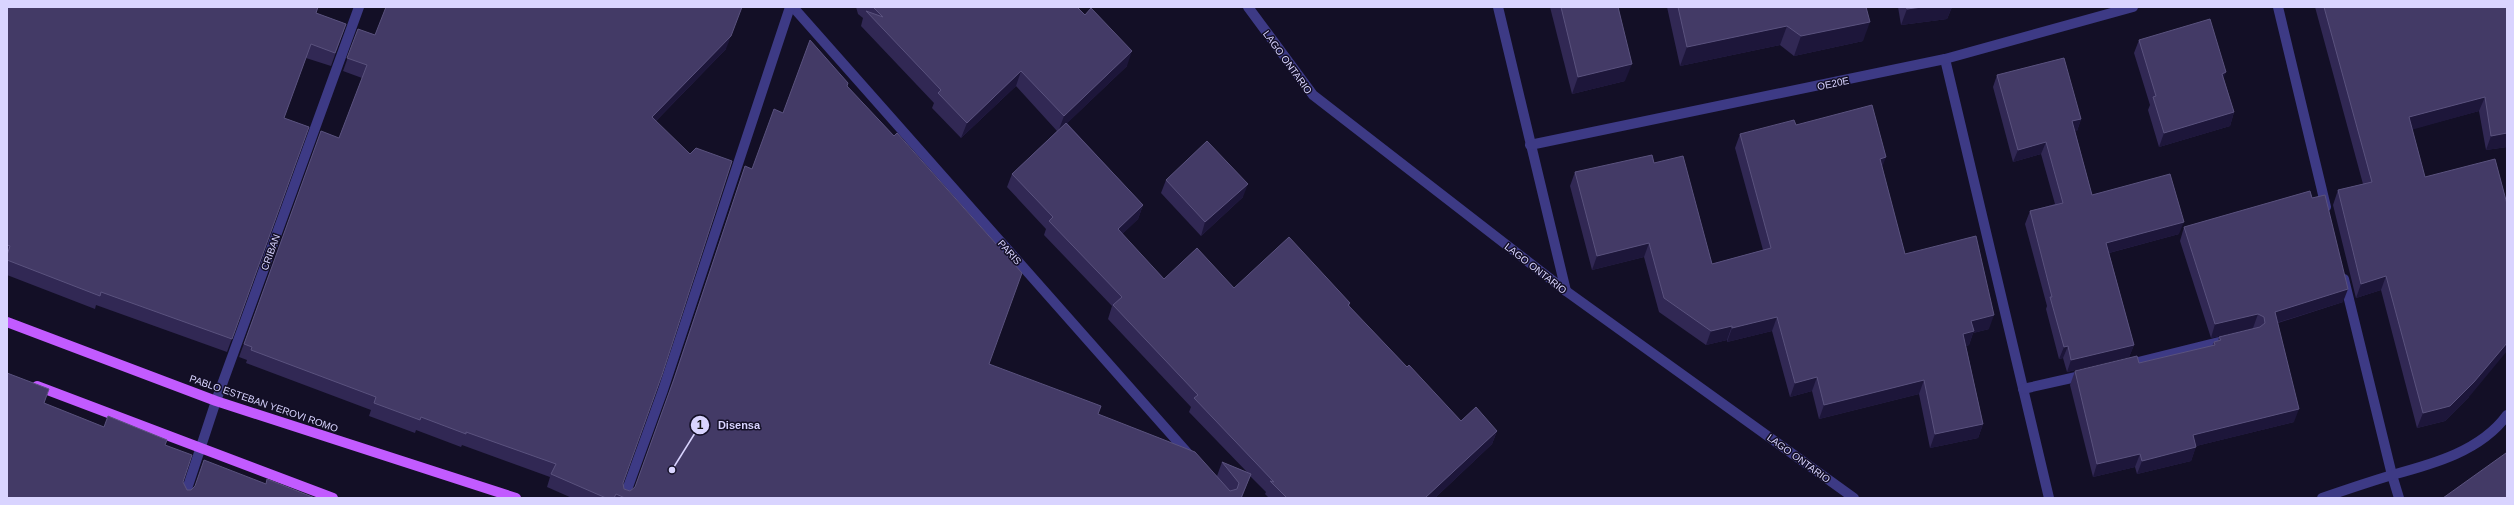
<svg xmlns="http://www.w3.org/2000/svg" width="2514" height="505" font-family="Helvetica,sans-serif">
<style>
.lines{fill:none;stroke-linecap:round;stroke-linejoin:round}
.minor{stroke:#3d3a85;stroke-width:10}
.major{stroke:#c25bff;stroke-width:10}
.wall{fill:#312854}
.shaded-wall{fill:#1d163a}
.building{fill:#433a66;stroke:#5a527e}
.labels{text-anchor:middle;stroke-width:3;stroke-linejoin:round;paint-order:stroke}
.street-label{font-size:10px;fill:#d9d4ff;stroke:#130f26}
.leader{fill:none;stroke:#d9d4ff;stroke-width:1.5}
.callout-dot{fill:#d9d4ff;stroke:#130f26;stroke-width:1.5}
.mark-label{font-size:12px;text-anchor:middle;font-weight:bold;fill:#111}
.callout-label{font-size:11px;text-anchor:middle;font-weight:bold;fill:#d9d4ff;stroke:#130f26;stroke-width:3;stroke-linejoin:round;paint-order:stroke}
</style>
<rect width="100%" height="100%" fill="#130f26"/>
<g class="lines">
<!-- minor -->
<g class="minor">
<polyline points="793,7 1192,458"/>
<polyline points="1248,7 1313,95 1566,291 1854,498"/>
<polyline points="1498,7 1566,291"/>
<polyline points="2278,7 2326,207"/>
<polyline points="1945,59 2049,498"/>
<polyline points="1530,145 1945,59 2133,7"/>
<polyline points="2344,279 2392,475 2399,498"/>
<polyline points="2126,365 2227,340"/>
<polyline points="2023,389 2085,375"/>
<polyline points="184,498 216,401 359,7"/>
<polyline points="624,498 663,390 790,7"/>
<path d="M2322 498C2345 490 2369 482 2392 475 2433 464 2481 451 2507 415"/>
</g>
<!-- major -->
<g class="major">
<polyline points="7,322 216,401 516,498"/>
<polyline points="37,386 333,498"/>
</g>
</g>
<!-- wall -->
<g class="wall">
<polygon points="7,7 316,13 346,24 331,66 306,58 284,118 309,127 227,352 96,305 95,309 7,275"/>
<polygon points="856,7 1077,7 1127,66 1067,123 1143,205 1138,219 1122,234 1164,279 1350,303 1349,307 1407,367 1461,421 1497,431 1492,444 1435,498 1269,498 1265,494 1266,492 1250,476 1242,498 572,498 547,487 550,477 462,445 461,447 416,430 415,433 369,416 371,410 246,363 247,360 239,357 321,131 339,138 362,78 343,71 358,29 375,35 726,49 656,121 623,483 624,489 630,491 635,487 669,392 745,166 752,169 783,113 847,86 989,364 1098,414 1217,476 1222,462 1247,472 1189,412 1191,407 1108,319 1112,306 1044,235 1046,229 1007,187 1012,174 1057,131 1016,86 961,138 932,108 934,103 861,26 863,18 858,14"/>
<polygon points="1550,7 1618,7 1625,81 1572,94"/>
<polygon points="1667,7 1866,7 1863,41 1794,56 1780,45 1680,66"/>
<polygon points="1898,7 1952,7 1947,19 1901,25"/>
<polygon points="2315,7 2507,7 2507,147 2486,150 2479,111 2412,129 2469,397 2445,421 2417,428 2381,290 2356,298 2333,205 2338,190 2363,184"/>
<polygon points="2139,40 2224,79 2234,112 2230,126 2159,147 2148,110 2150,105 2134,53"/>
<polygon points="1997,75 2081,119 2077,131 2075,131 2092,195 2179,234 2109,253 2134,345 2129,357 2067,372 2063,358 2059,359 2046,309 2047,306 2025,224 2030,211 2055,204 2041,154 2013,162 1993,87"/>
<polygon points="1796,125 1882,168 1905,254 1989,329 1973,333 1969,345 1966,346 1983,424 1978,438 1930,448 1919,394 1819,419 1812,391 1790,397 1772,331 1727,342 1727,340 1706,345 1659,312 1644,257 1592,270 1570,186 1575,172 1654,163 1712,264 1763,250 1735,148 1740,134"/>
<polygon points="1166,180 1243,197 1201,236 1161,193"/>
<polygon points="2184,227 2343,302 2278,323 2294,422 2196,446 2191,461 2137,474 2135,467 2093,477 2070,385 2075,371 2139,363 2212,346 2214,342 2218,341 2219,337 2255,328 2253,328 2211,338 2180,241"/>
</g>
<!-- shaded-wall -->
<g class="shaded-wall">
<polygon points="742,7 726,49 647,130 652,117"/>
<polygon points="1922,7 1952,7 1947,19 1901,25 1907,9"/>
<polygon points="1870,22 1863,41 1794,56 1801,36"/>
<polygon points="1787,26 1780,45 1680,66 1687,47"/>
<polygon points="1132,51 1127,66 1058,132 1064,116"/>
<polygon points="1632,64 1625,81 1572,94 1578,77"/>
<polygon points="1021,71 1016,86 961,138 967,123"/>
<polygon points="2226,72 2221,86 2222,74"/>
<polygon points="2485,97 2479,111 2404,132 2409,117"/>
<polygon points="2234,112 2230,126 2159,147 2164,133"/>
<polygon points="2081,119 2077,131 2067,133 2072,121"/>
<polygon points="2507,133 2507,147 2486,150 2491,136"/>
<polygon points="2046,142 2041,154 2013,162 2018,150"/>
<polygon points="1886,157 1881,171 1880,159"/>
<polygon points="1248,184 1243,197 1201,236 1205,222"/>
<polygon points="1143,205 1138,219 1113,243 1118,229"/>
<polygon points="2184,222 2179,234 2101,255 2106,243"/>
<polygon points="1649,243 1644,257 1592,270 1597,256"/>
<polygon points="2386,276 2381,290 2356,298 2361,284"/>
<polygon points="2348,289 2343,302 2270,325 2275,312"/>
<polygon points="2258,314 2253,328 2211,338 2215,324"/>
<polygon points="1994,315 1989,329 1973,333 1969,345 1958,348 1963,334 1971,321"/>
<polygon points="1777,317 1772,331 1727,342 1732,328"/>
<polygon points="1732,326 1727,340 1706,345 1711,331"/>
<polygon points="2507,343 2507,351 2469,397 2445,421 2417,428 2423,413"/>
<polygon points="2134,345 2129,357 2067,372 2071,360"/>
<polygon points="2068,346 2063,358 2059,359 2064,347"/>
<polygon points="1817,377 1812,391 1790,397 1795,383"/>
<polygon points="1924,380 1919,394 1819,419 1824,405"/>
<polygon points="2299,409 2294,422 2188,448 2193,435"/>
<polygon points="1983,424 1978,438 1930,448 1935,434"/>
<polygon points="1497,431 1492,444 1435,498 1425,498"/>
<polygon points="2196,447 2191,461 2137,474 2142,461"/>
<polygon points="2140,454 2135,467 2093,477 2097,464"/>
</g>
<!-- building -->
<g class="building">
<polygon points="7,7 318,7 316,13 346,24 335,53 311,44 284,118 309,127 232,339 101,292 100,296 7,260 7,255 10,246 7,245"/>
<polygon points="386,7 742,7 731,36 652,117 690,154 696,148 732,161 662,375 623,483 624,489 630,491 635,487 674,379 745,166 752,169 774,109 783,113 810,40 848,83 847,86 894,136 897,133 1022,273 989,364 1101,406 1098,414 1195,452 1230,491 1237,489 1239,483 1222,462 1251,474 1241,498 625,498 616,494 614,498 606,498 551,474 556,464 466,432 466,434 421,417 420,420 374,403 376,397 251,350 252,347 244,344 321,131 339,138 367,65 347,58 358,29 375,35"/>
<polygon points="873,7 1077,7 1085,15 1091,8 1132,51 1064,116 1021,71 967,123 938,93 941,90 866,11 883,17"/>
<polygon points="1561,7 1618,7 1632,64 1578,77"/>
<polygon points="1678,7 1866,7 1870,22 1801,36 1787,26 1687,47"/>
<polygon points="1906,7 1922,7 1907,9"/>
<polygon points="2324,7 2507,7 2507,133 2491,136 2485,97 2409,117 2425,177 2495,159 2507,204 2507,343 2474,382 2450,406 2423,413 2386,276 2361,284 2338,190 2372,182"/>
<polygon points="2210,19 2226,72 2222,74 2234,112 2164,133 2153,97 2156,96 2139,40"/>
<polygon points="2064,58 2081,119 2072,121 2092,195 2170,174 2184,222 2106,243 2134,345 2071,360 2068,346 2064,347 2050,297 2052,297 2030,211 2063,203 2046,142 2018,150 1997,75"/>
<polygon points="1872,105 1886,157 1880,159 1905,254 1976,236 1994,315 1971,321 1974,331 1963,334 1983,424 1935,434 1924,380 1824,405 1817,377 1795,383 1777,317 1732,328 1732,326 1711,331 1664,298 1649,243 1597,256 1575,172 1652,155 1654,163 1683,156 1712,264 1771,248 1740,134 1794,120 1796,125"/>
<polygon points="1066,123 1143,205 1118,229 1164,279 1197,248 1234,288 1289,237 1350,303 1348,305 1407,367 1409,365 1461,421 1476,407 1497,431 1425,498 1287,498 1270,481 1274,482 1194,398 1198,395 1113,305 1122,297 1049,221 1053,217 1012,174"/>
<polygon points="1207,141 1248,184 1205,222 1166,180"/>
<polygon points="2310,191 2312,198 2325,195 2348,289 2275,312 2299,409 2193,435 2196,447 2142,461 2140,454 2097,464 2075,371 2137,356 2139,363 2215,345 2214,342 2221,340 2219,337 2260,327 2265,323 2264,317 2258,314 2215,324 2184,227"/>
<polygon points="7,373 49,389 44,403 104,427 108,416 167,440 165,445 192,455 183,482 187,490 191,490 195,486 204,460 266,484 267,479 315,498 7,498"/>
<polygon points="2506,453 2507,458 2507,498 2443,498"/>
</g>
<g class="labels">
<!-- street labels -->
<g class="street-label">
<text transform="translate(1288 62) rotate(54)" y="4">LAGO ONTARIO</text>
<text transform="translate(1833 83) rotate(-12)" y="4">OE20E</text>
<text transform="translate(270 252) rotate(-70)" y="4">CRIBAN</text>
<text transform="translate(1010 252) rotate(48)" y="4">PARIS</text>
<text transform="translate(1536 268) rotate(38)" y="4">LAGO ONTARIO</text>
<text transform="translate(264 403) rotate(19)" y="4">PABLO ESTEBAN YEROVI ROMO</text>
<text transform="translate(1799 458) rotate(36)" y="4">LAGO ONTARIO</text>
</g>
</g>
<!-- callouts -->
<path class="leader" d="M672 470L700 425"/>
<g class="callout-dot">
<circle cx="672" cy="470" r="4"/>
<circle cx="700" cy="425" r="10"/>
</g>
<g class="mark-label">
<text x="700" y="429">1</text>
</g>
<g class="callout-label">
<text x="739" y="429">Disensa</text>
</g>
<!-- border -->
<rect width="2514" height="505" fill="none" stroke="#d9d4ff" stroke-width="16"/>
</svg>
